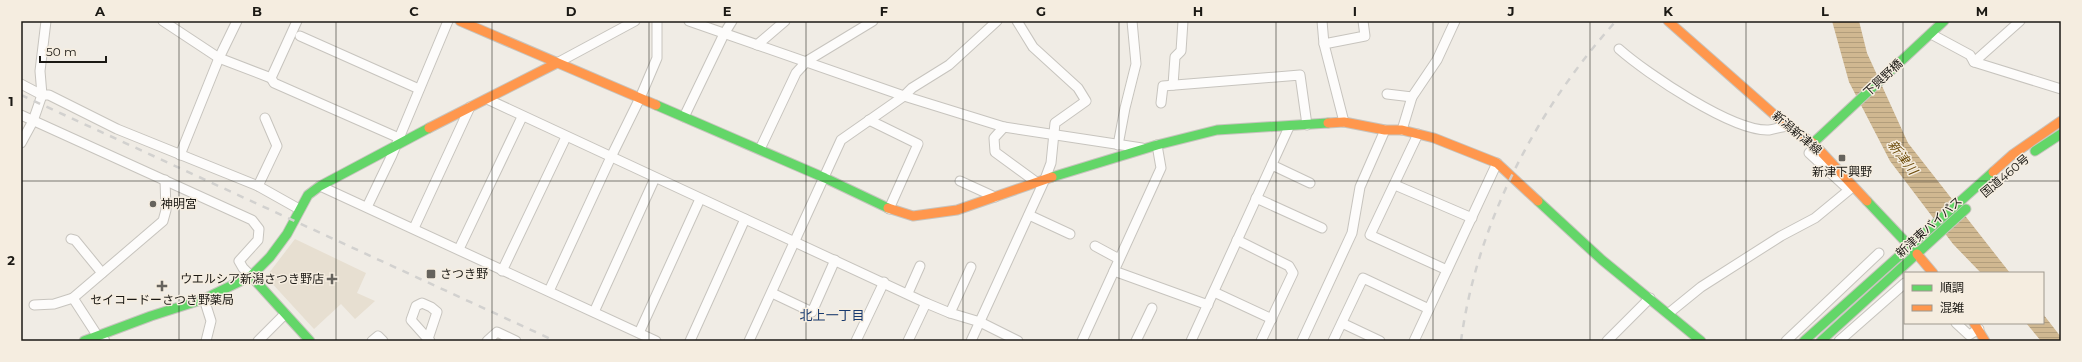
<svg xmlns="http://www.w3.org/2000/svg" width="2082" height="362" font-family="Montserrat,'Noto Sans JP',sans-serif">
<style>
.built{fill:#e7dfd1}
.water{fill:url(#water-rules)}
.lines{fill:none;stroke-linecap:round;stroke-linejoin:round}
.street-casing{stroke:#c7c4be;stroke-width:11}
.fast-casing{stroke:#c7c4be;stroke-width:11}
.slow-casing{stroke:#c7c4be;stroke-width:11}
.street{stroke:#fdfcfb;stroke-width:9}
.fast{stroke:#63d668;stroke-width:9}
.slow{stroke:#ff974d;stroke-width:9}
.rail{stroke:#d2d1cf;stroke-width:2.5;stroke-dasharray:7 7;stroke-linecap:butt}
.grid{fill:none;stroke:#1b1914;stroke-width:1;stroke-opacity:0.55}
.poi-dot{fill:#66635d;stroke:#f5ede0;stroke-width:1.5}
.labels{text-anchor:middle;stroke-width:3;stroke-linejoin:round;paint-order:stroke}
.street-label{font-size:12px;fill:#1b1914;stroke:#f5ede0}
.poi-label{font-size:12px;fill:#1b1914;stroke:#f5ede0}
.water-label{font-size:13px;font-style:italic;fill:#6f4e0d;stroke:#f5ede0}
.neighbourhood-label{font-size:13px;fill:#183a6f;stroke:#f5ede0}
.neatline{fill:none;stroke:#1b1914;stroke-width:1.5}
.grid-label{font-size:13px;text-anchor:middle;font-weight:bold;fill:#1b1914}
</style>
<defs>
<pattern id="water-rules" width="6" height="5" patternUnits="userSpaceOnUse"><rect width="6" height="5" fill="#d0b891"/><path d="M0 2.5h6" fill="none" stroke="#b29e7c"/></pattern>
</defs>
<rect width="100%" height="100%" fill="#f0ece5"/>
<!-- built -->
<polygon class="built" points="295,239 366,273 357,293 375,301 355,319 341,304 314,329 268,279 269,273"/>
<!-- water -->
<g class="water">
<polygon points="1832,21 1859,21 1867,53 1908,143 2010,273 1981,273 1953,244 1890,161 1849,82"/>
<polygon points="2043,314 2061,337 2061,341 2041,341 2026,323 2043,323"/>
</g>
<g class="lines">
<defs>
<g id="street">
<polyline points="163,21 219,58 271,78"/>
<polyline points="297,21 271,78 274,83 399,138"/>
<polyline points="689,21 904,96 1004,127 1142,148"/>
<polyline points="1322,21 1324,44 1344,122"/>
<polyline points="1931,34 1970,55 1974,62 2061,89"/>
<polyline points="300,36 419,89"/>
<polyline points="1324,44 1365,36 1363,21"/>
<polyline points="757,45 785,21"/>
<path d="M1619 49C1646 73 1733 132 1769 130 1775 129 1781 127 1787 126"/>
<polyline points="1974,62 2020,21"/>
<polyline points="557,63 635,21"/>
<polyline points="21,84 42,95 49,95 117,129 258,186 299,209"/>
<polyline points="1173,85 1175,57 1181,51 1183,21"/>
<polyline points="1387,94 1412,97"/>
<polyline points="487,99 926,303 950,313 980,322 1018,341"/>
<polyline points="1161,103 1163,86 1300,75 1307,125"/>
<polyline points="21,115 252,220 259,229 258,240 239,261 243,268 251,276"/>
<polyline points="684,117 724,34 732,21"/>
<polyline points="869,120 918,144 889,209"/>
<polyline points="1004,127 994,138 995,152 1036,182"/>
<polyline points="1402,130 1412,97 1437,60 1455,21"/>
<polyline points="1418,134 1370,235 1447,270"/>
<polyline points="21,143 33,121 42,95 40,71 46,21"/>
<polyline points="1118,145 1125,108 1136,64 1132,21"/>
<polyline points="760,149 796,73 807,61 873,21"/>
<polyline points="180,155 219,58 237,21"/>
<polyline points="1272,165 1310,183"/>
<polyline points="960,181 995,197"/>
<polyline points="1395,185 1472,218"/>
<polyline points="258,186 277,146 265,118"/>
<polyline points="320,186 656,341"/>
<polyline points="1256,198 1322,228"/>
<polyline points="367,207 392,155 448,21"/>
<polyline points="1029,215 1070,234"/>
<polyline points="414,228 470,107"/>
<polyline points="71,239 75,240 102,273"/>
<polyline points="1237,240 1289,266 1293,273 1261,341"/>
<polyline points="1095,246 1119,259"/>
<polyline points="459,249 522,117"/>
<polyline points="502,271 566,137"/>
<polyline points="1114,271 1208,305"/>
<polyline points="549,291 611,157 640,98 657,58 657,21"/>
<polyline points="1214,292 1272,319"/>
<polyline points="772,293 812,312 835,260"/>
<polyline points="908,293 920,266"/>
<polyline points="204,299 211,321 206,341"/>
<polyline points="34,305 54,304 73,298"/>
<polyline points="594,312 655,178"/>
<polyline points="950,313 971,267"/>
<polyline points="1669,313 1701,287 1781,236 1815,218 1849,190 1809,153 1816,147"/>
<polyline points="1342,323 1380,341"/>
<polyline points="1956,323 1969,335 1979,329"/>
<polyline points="639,333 700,199"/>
<polyline points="428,339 437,312 431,307 422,303 416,306 411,320 428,339 430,341"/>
<polyline points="105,341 97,335 73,298 163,221 166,210 165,180"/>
<polyline points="258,341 285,314"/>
<polyline points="372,341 378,336 383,341"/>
<polyline points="487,341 497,332 516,341"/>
<polyline points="690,341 745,219"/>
<polyline points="749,341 841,140 904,96 912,88 949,65 997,21"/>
<polyline points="856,341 884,282"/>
<polyline points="908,341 926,303"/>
<polyline points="971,341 1045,179 1051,163 1055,123 1086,101 1078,88 1033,47 1017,21"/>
<polyline points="1082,341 1161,168 1157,145"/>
<polyline points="1136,341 1152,308"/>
<polyline points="1191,341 1289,127"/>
<polyline points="1302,341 1352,233 1360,187 1385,130"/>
<polyline points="1333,341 1363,278 1429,309"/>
<polyline points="1414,341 1497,163"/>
<polyline points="1607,341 1650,298"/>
<polyline points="1786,341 1879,253"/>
<polyline points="1839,341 1905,283"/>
</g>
<g id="fast">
<polyline points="656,105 825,178 888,208"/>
<polyline points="1813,143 1944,21"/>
<polyline points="2035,151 2061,134"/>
<polyline points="1052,177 1157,145 1217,130 1328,123"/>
<polyline points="1538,201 1602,260 1701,341"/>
<polyline points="1867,201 1917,254"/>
<polyline points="251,276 310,341"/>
<polyline points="84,341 151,316 204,299 251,276 270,257 287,234 308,195 320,186 429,128"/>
<polyline points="1804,341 1993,172"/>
<polyline points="1821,341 1966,209"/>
</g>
<g id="slow">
<polyline points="460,21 656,105"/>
<polyline points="1668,21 1787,126 1813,143 1867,201"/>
<polyline points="1328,123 1344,122 1385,130 1402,130 1434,138 1497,163 1538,201"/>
<polyline points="429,128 557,63"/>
<polyline points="1993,172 2012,155 2061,121"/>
<polyline points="888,208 913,216 957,210 1052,177"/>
<polyline points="1917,254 1933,273"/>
<polyline points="1974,323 1985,341"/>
</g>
</defs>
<!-- street casing -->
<use href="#street" class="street-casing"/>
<!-- fast casing -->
<use href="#fast" class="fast-casing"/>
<!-- slow casing -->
<use href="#slow" class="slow-casing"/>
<!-- street -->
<use href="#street" class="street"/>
<!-- fast -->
<use href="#fast" class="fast"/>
<!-- slow -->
<use href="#slow" class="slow"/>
<!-- rail -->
<g class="rail">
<polyline points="21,95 555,341"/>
<path d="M1461 341C1477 222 1537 109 1616 21"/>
</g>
</g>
<!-- grid -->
<path class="grid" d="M179 21V341M336 21V341M492 21V341M649 21V341M806 21V341M963 21V341M1119 21V341M1276 21V341M1433 21V341M1590 21V341M1746 21V341M1903 21V341M21 181H2061"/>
<!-- markers -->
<g class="poi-dot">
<rect x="1838" y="154" width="8" height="8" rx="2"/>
<circle cx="153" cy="204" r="4"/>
<rect x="426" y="269" width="10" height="10" rx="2"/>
<path d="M330 273h4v4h4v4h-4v4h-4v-4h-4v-4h4z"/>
<path d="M160 280h4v4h4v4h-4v4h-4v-4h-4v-4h4z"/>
</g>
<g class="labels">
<!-- street labels -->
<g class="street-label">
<text transform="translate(1883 78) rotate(-43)" y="4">下興野橋</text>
<text transform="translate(1797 133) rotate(40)" y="4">新潟新津線</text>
<text transform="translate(2005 176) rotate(-40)" y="4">国道460号</text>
<text transform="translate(1929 227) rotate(-42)" y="4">新津東バイパス</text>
</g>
<!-- poi labels -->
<g class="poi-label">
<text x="1842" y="176">新津下興野</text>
<text x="161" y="208" text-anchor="start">神明宮</text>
<text x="440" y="278" text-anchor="start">さつき野</text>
<text x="324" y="283" text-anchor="end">ウエルシア新潟さつき野店</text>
<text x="162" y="304">セイコードーさつき野薬局</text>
</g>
<!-- water labels -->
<g class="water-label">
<text transform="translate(1903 157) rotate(53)" y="5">新津川</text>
</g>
<!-- neighbourhood labels -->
<g class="neighbourhood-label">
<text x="832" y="320">北上一丁目</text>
</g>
</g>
<!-- border -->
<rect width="2082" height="362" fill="none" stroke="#f5ede0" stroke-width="44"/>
<!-- legend -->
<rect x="1904" y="272" width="140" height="52" fill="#f5ede0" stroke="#9e988e"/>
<rect x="1912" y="285" width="20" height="6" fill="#63d668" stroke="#9e988e"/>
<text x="1940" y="292" font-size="12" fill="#1b1914">順調</text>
<rect x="1912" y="305" width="20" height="6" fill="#ff974d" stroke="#9e988e"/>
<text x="1940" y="312" font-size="12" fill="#1b1914">混雑</text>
<!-- scale -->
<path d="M40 56v6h66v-6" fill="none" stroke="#1b1914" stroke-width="2"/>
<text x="46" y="56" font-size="12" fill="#1b1914" stroke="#f5ede0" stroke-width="3" paint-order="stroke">50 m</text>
<rect x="22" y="22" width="2038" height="318" class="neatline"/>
<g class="grid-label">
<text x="100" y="16">A</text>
<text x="257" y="16">B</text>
<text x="414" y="16">C</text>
<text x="571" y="16">D</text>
<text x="727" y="16">E</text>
<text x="884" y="16">F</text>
<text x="1041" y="16">G</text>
<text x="1198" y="16">H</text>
<text x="1355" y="16">I</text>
<text x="1511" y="16">J</text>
<text x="1668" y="16">K</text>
<text x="1825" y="16">L</text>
<text x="1982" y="16">M</text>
<text x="11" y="106">1</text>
<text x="11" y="265">2</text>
</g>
</svg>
